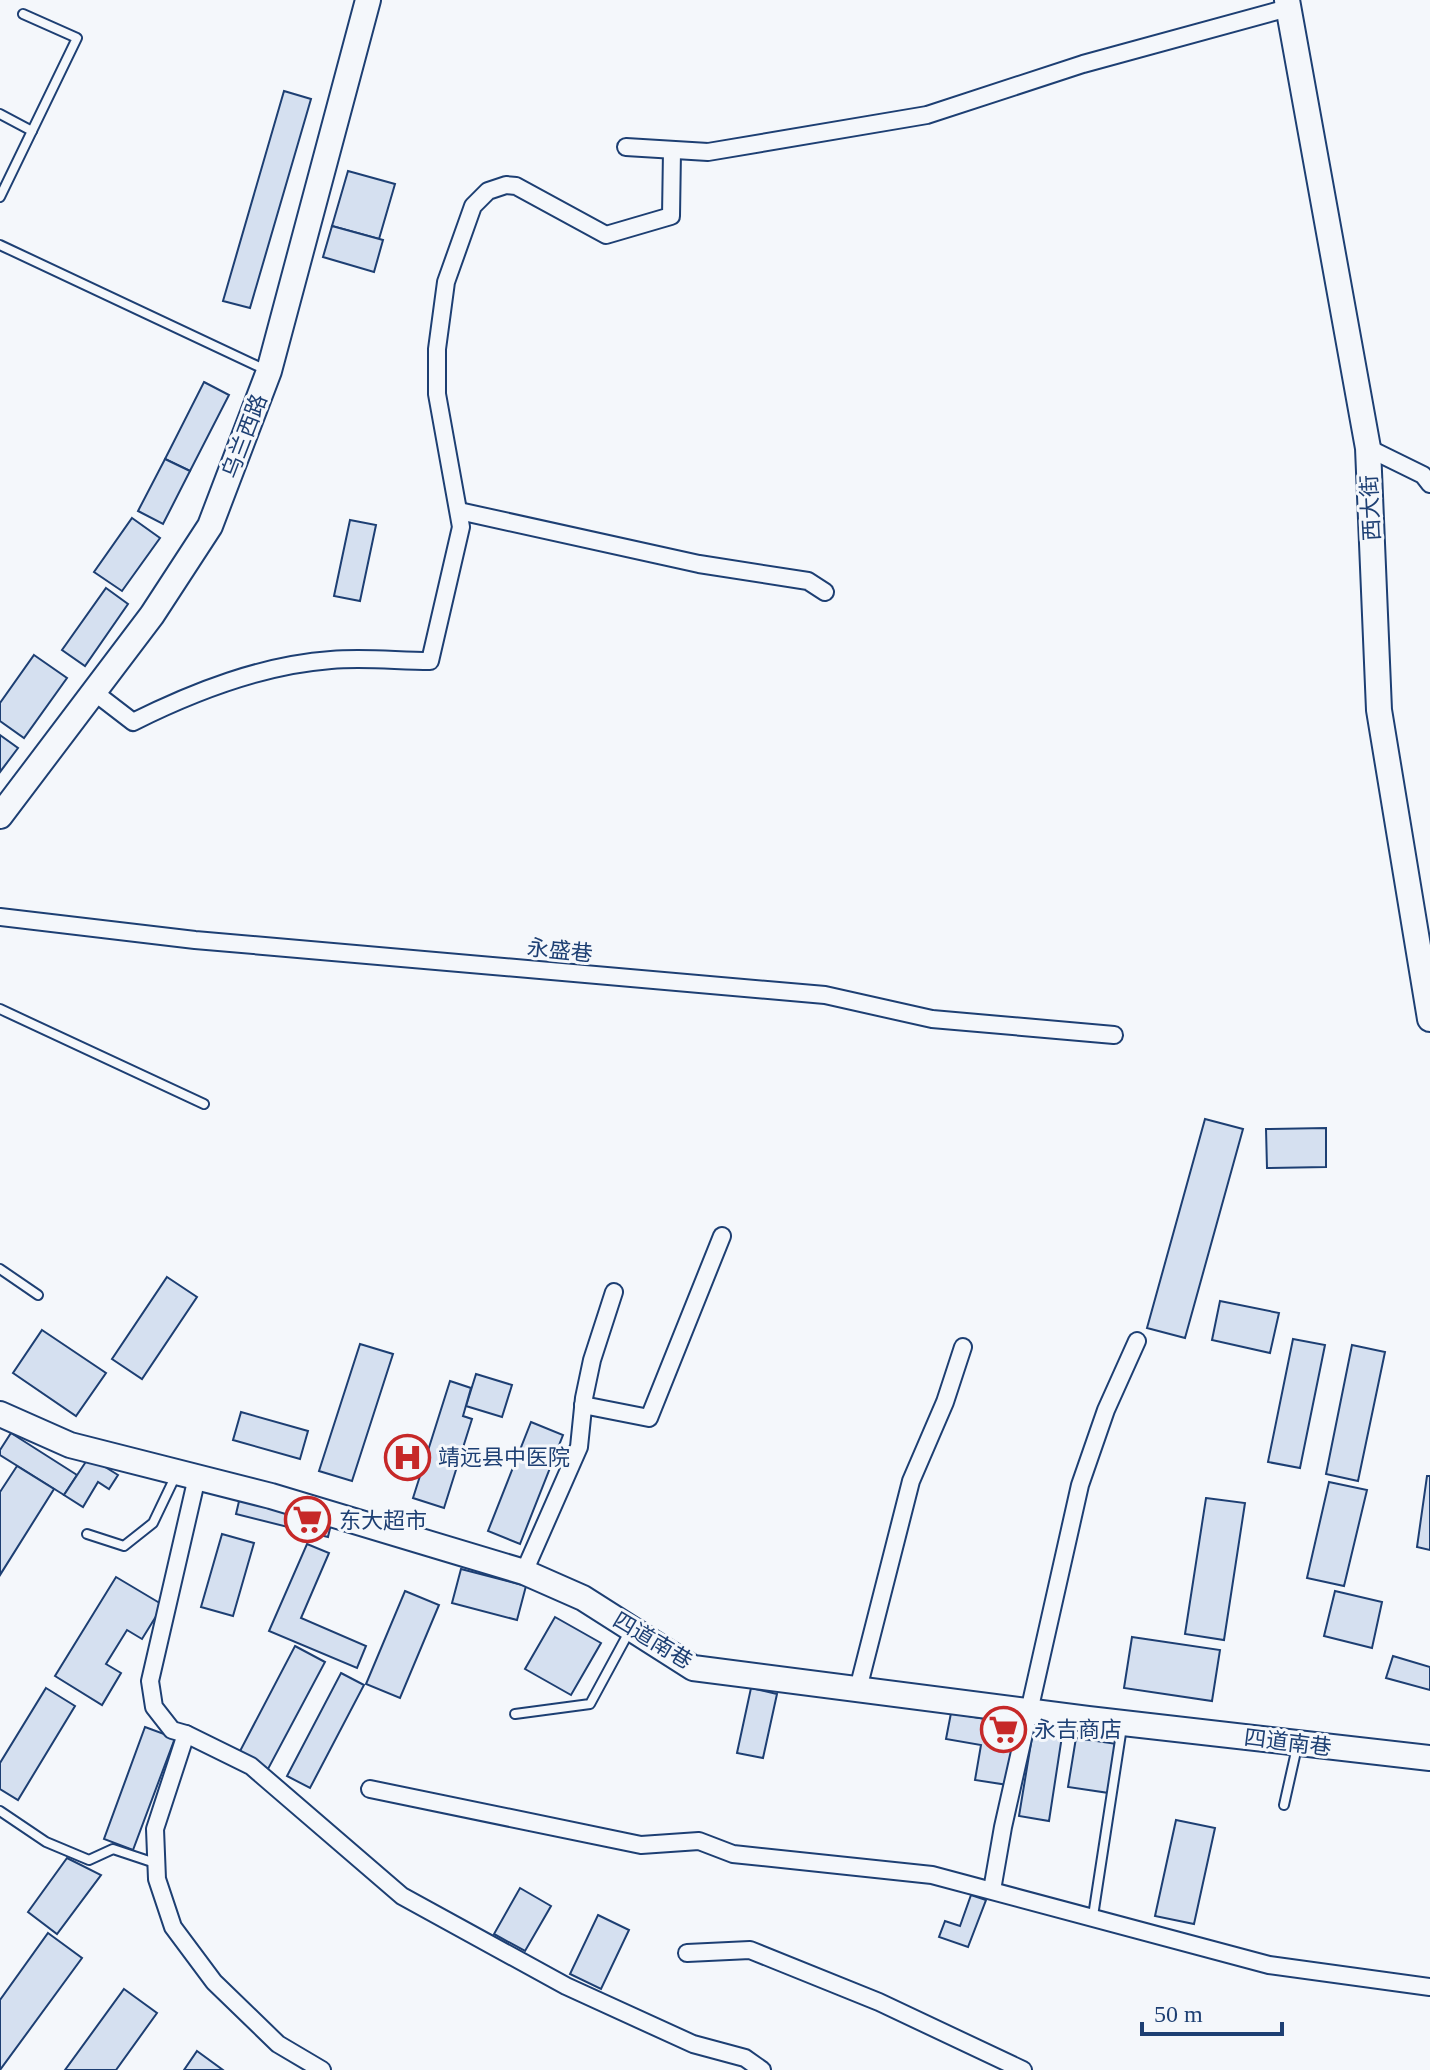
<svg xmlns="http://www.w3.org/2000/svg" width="1430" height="2070" font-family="'Times New Roman','Noto Sans SC',serif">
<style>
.building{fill:#d5e0f0;stroke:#1d3f73;stroke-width:2}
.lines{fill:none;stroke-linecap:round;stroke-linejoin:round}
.lane-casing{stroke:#1d3f73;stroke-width:12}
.street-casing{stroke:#1d3f73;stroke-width:20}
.secondary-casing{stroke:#1d3f73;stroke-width:28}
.lane{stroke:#f4f7fb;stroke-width:8}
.street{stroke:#f4f7fb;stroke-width:16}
.secondary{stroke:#f4f7fb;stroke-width:24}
.labels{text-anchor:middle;stroke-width:6;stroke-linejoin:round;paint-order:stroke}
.street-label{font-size:22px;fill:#1d3f73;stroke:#f4f7fb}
.poi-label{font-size:22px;fill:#1d3f73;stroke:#f4f7fb;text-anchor:start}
</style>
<rect width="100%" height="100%" fill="#f4f7fb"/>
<!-- building -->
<g class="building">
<polygon points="284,91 311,99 250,308 223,301"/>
<polygon points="348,171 395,184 379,239 332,226"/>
<polygon points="332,226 383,240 374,272 323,257"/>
<polygon points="204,382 229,395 190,471 165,459"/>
<polygon points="165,459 190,471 163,524 138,511"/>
<polygon points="132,518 160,538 122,591 94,572"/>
<polygon points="350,520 376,525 360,601 334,596"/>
<polygon points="106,588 128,604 85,666 62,650"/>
<polygon points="34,655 67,678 24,738 0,721 0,703"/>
<polygon points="0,735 18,748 0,772"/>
<polygon points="1205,1119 1243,1129 1185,1338 1147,1328"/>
<polygon points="1326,1128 1326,1167 1267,1168 1266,1129"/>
<polygon points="167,1277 197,1297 142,1379 112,1359"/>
<polygon points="1220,1301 1279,1313 1270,1353 1212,1340"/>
<polygon points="42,1330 106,1373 76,1416 13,1373"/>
<polygon points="1293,1339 1325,1345 1300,1468 1268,1462"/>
<polygon points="360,1344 393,1354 352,1481 319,1471"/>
<polygon points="1352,1345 1385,1352 1358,1481 1326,1474"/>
<polygon points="476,1374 512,1385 502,1417 466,1406"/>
<polygon points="450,1381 471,1388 463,1416 472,1419 444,1508 413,1498"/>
<polygon points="241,1412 308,1431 300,1459 233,1440"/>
<polygon points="531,1422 563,1435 520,1544 488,1531"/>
<polygon points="11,1433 77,1475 64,1495 0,1455 0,1450"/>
<polygon points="89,1457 118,1475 109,1489 98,1482 83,1507 64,1495"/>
<polygon points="17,1466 54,1489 0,1575 0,1492"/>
<polygon points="1427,1476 1430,1476 1430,1550 1417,1547"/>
<polygon points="1329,1482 1367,1490 1344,1586 1307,1578"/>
<polygon points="240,1497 332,1520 328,1537 236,1514"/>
<polygon points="1206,1498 1245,1503 1224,1640 1185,1634"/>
<polygon points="222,1534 254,1543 233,1616 201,1607"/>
<polygon points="307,1544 329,1553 301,1618 366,1646 357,1668 269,1631"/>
<polygon points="461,1569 526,1586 517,1620 452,1603"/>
<polygon points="116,1577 163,1605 142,1639 127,1630 106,1664 121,1673 102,1705 55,1676"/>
<polygon points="405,1591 439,1605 400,1698 366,1684"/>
<polygon points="1335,1591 1382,1602 1372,1648 1324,1636"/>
<polygon points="555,1617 601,1643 571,1695 525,1669"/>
<polygon points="1132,1637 1220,1650 1212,1701 1124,1688"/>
<polygon points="295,1646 325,1662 268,1769 239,1753"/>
<polygon points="1393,1656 1430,1667 1430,1690 1386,1678"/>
<polygon points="341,1673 364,1685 310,1788 287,1776"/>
<polygon points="46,1688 75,1706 18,1800 0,1789 0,1763"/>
<polygon points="751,1688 777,1694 763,1758 737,1753"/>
<polygon points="951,1713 1019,1725 1008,1785 975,1780 981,1745 946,1739"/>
<polygon points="145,1727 175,1738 133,1850 104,1839"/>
<polygon points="1033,1731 1062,1736 1049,1821 1019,1816"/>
<polygon points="1076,1738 1117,1744 1109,1793 1068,1787"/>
<polygon points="1176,1820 1215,1828 1194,1924 1155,1916"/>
<polygon points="67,1858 101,1875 57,1934 28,1912"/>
<polygon points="520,1888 551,1906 525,1951 494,1934"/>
<polygon points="971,1895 986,1900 968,1947 939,1937 945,1921 960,1926"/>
<polygon points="598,1915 629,1930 601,1989 570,1974"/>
<polygon points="48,1933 82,1958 0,2070 0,2000"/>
<polygon points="124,1989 157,2013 116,2070 65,2070"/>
<polygon points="197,2051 223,2070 184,2070"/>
</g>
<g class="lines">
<defs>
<g id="lane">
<polyline points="0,114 32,131"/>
<polyline points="0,197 77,38 23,14"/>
<polyline points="0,245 268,371"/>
<polyline points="0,1009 204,1104"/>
<polyline points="0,1269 38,1295"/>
<polyline points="87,1534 124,1546 153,1523 175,1477"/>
<polyline points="515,1714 590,1704 629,1632"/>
<polyline points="1284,1805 1297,1747"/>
<polyline points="0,1811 46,1842 89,1860 113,1849 155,1863"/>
<polyline points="1093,1916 1122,1727"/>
</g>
<g id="street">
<polyline points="626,147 708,152 927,115 1083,64 1288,8"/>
<polyline points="1368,448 1423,475 1430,484"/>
<polyline points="459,511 699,564 808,581 825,592"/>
<path d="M94 692 133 722C195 691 262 665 331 660 364 657 398 661 430 661L461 527 437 394V349L446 282 473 206 488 191 506 185 516 186 606 235 671 216 672 151"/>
<polyline points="0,917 195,940 825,995 932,1019 1114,1035"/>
<polyline points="583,1405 649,1418 722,1236"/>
<polyline points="197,1477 150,1681 154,1707 172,1730 186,1734 251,1766 402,1896 566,1986 693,2044 745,2058 762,2070"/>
<polyline points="524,1572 579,1447 584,1398 592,1360 614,1292"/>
<polyline points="858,1689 911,1481 945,1402 963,1347"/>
<polyline points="186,1734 155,1829 157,1879 173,1927 214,1982 278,2044 322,2070"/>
<polyline points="370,1789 641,1845 699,1841 733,1854 932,1875 1269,1965 1430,1987"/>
<polyline points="992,1890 1003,1827 1080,1485 1106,1410 1137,1341"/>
<polyline points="687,1953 750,1950 879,2002 1023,2070"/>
</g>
<g id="secondary">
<polyline points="1287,0 1368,448 1379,710 1430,1019"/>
<polyline points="0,816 152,615 210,526 269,371 368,0"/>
<polyline points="0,1414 70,1445 271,1496 524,1572 583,1598 693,1668 1088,1719 1430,1758"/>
</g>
</defs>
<!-- lane casing -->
<use href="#lane" class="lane-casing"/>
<!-- street casing -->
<use href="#street" class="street-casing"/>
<!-- secondary casing -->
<use href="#secondary" class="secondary-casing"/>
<!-- lane -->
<use href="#lane" class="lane"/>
<!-- street -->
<use href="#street" class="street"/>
<!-- secondary -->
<use href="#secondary" class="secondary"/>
</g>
<!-- icons -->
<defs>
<symbol id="hospital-ring" viewBox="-11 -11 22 22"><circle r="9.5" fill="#f4f7fb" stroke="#c62828" stroke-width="1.5"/><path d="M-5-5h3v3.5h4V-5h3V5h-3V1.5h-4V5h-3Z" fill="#c62828"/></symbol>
<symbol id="supermarket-ring" viewBox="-11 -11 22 22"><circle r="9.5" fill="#f4f7fb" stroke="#c62828" stroke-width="1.5"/><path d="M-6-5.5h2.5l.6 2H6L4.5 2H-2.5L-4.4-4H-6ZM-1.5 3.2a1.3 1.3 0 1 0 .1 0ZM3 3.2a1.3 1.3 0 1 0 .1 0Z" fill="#c62828"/></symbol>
</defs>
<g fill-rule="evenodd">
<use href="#hospital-ring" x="382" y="1432" width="51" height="51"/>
<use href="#supermarket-ring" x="282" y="1494" width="51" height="51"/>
<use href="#supermarket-ring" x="978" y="1704" width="51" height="51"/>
</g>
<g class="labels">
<!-- street labels -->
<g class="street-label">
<text transform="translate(244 436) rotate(-69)" y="8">乌兰西路</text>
<text transform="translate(1370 508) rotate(-93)" y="8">西大街</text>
<text transform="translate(560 950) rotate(6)" y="8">永盛巷</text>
<text transform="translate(653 1640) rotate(31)" y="8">四道南巷</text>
<text transform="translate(1288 1742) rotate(7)" y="8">四道南巷</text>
</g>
<!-- poi labels -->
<g class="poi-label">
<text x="438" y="1465">靖远县中医院</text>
<text x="339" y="1528">东大超市</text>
<text x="1034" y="1737">永吉商店</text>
</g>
</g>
<!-- scale -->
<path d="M1142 2022v12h140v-12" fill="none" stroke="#1d3f73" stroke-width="4"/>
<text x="1154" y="2022" font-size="24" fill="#1d3f73" stroke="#f4f7fb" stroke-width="6" paint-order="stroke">50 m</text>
</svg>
